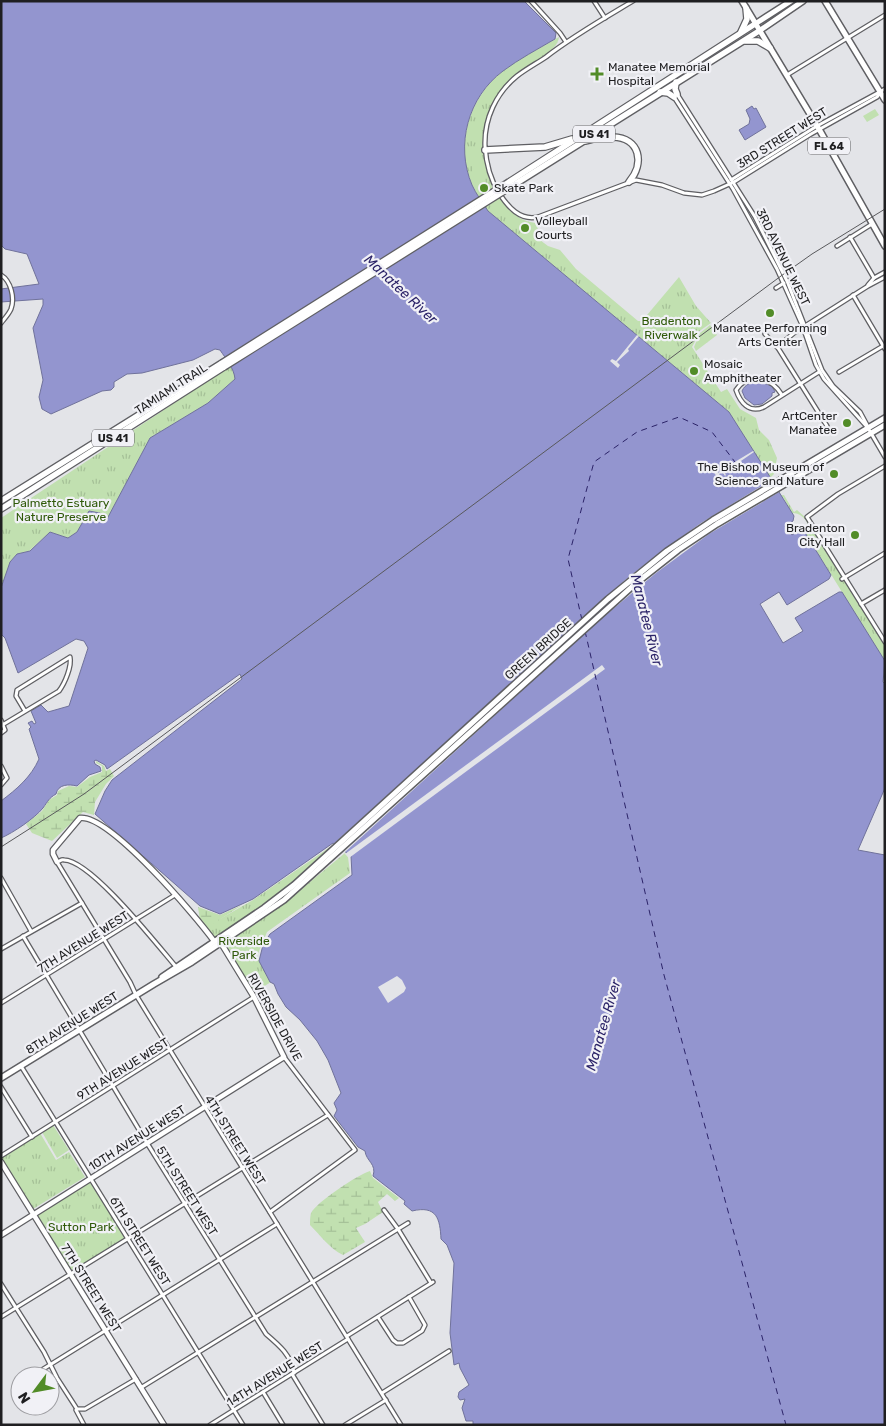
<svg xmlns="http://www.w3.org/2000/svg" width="886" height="1426" font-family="Rubik,sans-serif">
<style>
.grass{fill:url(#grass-tufts)}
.wetland{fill:url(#wetland-marsh)}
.garden{fill:#c1e0b0}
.water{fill:#9395cf;stroke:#70729b}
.pier{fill:#e3e4e8}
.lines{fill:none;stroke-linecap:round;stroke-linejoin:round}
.ferry{stroke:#2b2368;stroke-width:1;stroke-dasharray:6 5;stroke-linecap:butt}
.street-casing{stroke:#5f5f63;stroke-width:5.5}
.secondary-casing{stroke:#5f5f63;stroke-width:7}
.primary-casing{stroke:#5f5f63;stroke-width:8}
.highway-casing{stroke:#5f5f63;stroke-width:8}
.street{stroke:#fff;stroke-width:3}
.secondary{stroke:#fff;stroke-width:4.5}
.primary{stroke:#fff;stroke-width:5}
.highway{stroke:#fff;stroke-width:5.5}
.rail{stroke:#59595c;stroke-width:1}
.highway-bridge-casing{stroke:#5f5f63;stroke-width:8;stroke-linecap:butt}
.highway-bridge{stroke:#fff;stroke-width:5.5}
.poi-dot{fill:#528c28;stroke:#f1f1f6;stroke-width:2}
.labels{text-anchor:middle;stroke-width:4.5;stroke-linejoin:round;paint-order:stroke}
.shield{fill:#f1f1f6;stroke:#5e5e61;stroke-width:1}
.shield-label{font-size:11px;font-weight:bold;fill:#1f1f21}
.poi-label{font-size:12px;fill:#1f1f21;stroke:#f1f1f6;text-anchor:start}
.street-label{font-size:12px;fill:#1f1f21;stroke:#f1f1f6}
.park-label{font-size:12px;fill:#2f5909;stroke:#f1f1f6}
.water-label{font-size:14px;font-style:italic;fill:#2b2368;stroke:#f1f1f6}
</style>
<defs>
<pattern id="grass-tufts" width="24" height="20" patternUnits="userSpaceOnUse" patternTransform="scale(1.25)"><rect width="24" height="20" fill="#c1e0b0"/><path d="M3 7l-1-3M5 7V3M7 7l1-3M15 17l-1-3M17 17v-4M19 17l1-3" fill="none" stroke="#a5c097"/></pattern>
<pattern id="wetland-marsh" width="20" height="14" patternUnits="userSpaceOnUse" patternTransform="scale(1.25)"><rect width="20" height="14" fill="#c1e0b0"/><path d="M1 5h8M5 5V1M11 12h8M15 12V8" fill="none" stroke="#a5c097"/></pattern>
</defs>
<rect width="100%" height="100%" fill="#e3e4e8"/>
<!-- grass -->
<g class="grass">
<path d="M559 37C558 52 528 65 517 73 482 102 473 156 497 194 507 209 516 220 535 223L539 231 536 237 548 246 560 250 576 269 638 321H642L679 277 696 306 711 323 698 332 699 334 692 347 721 392 727 389 740 409 756 418 759 430 769 440 777 458 774 474 766 482 775 496 784 495 794 512 797 510 806 518 885 642V661L804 531 808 524C804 517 800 513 792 513L783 497 773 500 771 499 761 484 769 475 729 412 488 211C483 203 476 194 472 185 456 147 467 104 497 76 515 60 539 49 559 37Z"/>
<polygon points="710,325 717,335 696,351 694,347 700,333"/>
<polygon points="230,366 235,373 235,379 208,403 150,438 107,520 89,511 77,532 68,538 50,532 29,551 17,554 10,562 1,588 1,518"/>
<polygon points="330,847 332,848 292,884 261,908 215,938 200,921 213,923 253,900"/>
<polygon points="345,853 348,857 350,873 267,932 257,956 271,982 253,993 227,946 228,941 293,896"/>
<polygon points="53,1125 69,1150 57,1158 42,1132"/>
<polygon points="40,1133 56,1160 69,1152 85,1177 33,1209 1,1160 1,1157"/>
<polygon points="89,1181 126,1238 71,1272 35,1215"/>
</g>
<!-- wetland -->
<g class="wetland">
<polygon points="96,761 104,766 106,771 110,769 114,776 106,784 95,802 94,815 83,812 52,841 32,833 26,824 42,811 49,800 57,795 58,791 69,786 77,787 90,777 102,772 102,766 96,763"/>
<polygon points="242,905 213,924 200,921 198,907 220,915"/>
<path d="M370 1171 373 1178 399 1198 395 1201 387 1194 378 1202 383 1212 365 1224 356 1228 365 1242 343 1255C329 1248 321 1236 310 1225 310 1221 310 1217 311 1213 317 1202 357 1175 370 1171Z"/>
</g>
<!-- garden -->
<g class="garden">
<polygon points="875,109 879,115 867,122 863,116"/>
<path d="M475 162H479L481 165 487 187 490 189 502 209 500 215C489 208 464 173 475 162Z"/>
<polygon points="511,215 533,227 536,235 533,240 528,240 519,230 506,221 507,217"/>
</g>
<!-- water -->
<g class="water">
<path d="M1 1H524L556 33 555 39C538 49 519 59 503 71 468 97 455 145 472 185 476 194 483 203 488 211L729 412 772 480 775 493 779 492 794 516 793 521 785 526 786 529 792 535 800 529 804 531 831 575 829 579 787 605 779 592 760 604 783 643 803 631 795 618 839 592H842L885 661 883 682 885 684V788L858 850 885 855V1425H473V1421H466L462 1408 465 1399 460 1400 458 1397 459 1392 469 1385 460 1368 459 1363 454 1365 450 1333 454 1263 447 1245 441 1239C440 1219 437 1205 412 1211L404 1204 405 1201 373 1176C377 1164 366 1161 365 1151L358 1147 334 1116 337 1110 334 1103 341 1093 328 1060 317 1041 300 1020 286 1007 278 994 274 984 270 982 259 961 263 945 270 934 352 875 351 856 333 843 253 899 220 914 200 906 95 814 105 791 112 780 242 679 240 674 107 769 105 765 96 760 94 761 95 764 100 767 101 771 89 775 77 786C69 784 58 784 56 794 49 798 48 801 43 808 35 818 13 833 1 838V801C17 789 31 777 39 759L29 729 31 727 28 723 32 721 34 724 36 723 31 711 41 705 48 712 69 706 88 648 84 641 76 639 18 673 5 638 1 634V588L10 562 17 554 30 551 50 532 68 538 77 532 89 511 100 513 107 519 150 438 208 403 235 379C234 368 226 359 220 350L215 349 193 360 142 373 127 374 114 382V387L111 390 102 391 51 414 42 409 39 397 43 380 33 328 43 305V299L1 302V289L39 284 27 254 5 249 1 245Z"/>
<polygon points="752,106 754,109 756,108 766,127 745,140 739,130 749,124 750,119 746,110"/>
<path d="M757 381 772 386 775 392 772 393V396L762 404 754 405 745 398 742 391C745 384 751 383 757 381Z"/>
</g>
<!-- pier -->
<g class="pier">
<polygon points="637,335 639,336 628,349 629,351 617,362 620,365 618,368 610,361 612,359 616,361"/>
<polygon points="753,451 754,452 738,463 741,467 739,467 737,464 735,465 737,469 735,470 733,466 729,468 732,472 730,473 728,469 724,472 726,475 725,476 723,473 719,474 723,481 721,483 711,468 714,466 718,473 721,470 719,467 723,470 727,467 724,463 728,467 732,464 730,460 733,463"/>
<polygon points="773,479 774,481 772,484 776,490 780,490 781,491 709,534 656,573 595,624 344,853 333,846 329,848 624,581 658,554 701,523"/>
<polygon points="602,665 605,669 349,858 345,854"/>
<polygon points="397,976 402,980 406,988 404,992 388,1003 378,987"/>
</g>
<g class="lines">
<!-- ferry -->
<g class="ferry">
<polyline points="582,620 568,559 594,462 637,432 679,417 712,432 735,462"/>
<polyline points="585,631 664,975 786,1425"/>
</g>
<defs>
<g id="street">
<polyline points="531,1 560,33 566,42"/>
<polyline points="594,1 605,18"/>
<path d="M633 1C603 19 573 36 546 57 537 63 526 69 517 76 496 93 484 119 485 146 486 162 490 179 499 193 508 207 520 221 538 217L636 180 662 185 684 193 702 195 714 191 734 182 811 134 877 97 880 93"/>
<polyline points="787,75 885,15"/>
<polyline points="677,94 755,217 787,281 822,370 833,386 860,412 867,425"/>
<polyline points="674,97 733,189 777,269 803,327 816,365 824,379 868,428 885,457"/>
<polyline points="731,180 817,126 885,89"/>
<polyline points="850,237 874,278"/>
<polyline points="837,246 872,224"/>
<path d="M1 275C11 281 15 298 11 309 9 314 5 318 1 323"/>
<polyline points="868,285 874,278 885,272"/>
<polyline points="776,288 784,283"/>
<polyline points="853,295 885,349"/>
<polyline points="765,334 778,348 827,426"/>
<polyline points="777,347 794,333 868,286 885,277"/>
<polyline points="839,372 883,346"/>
<path d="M782 395C771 377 749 371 736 390 740 402 749 414 764 407L819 372"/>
<polyline points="885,466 838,494 807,517 885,642"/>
<polyline points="842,579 885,553"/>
<polyline points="861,604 885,590"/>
<polyline points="1,720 5,730 1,733"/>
<path d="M4 724 59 691C65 683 72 666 70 657L17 690 16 696 25 711"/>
<polyline points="1,766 7,778 1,785"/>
<polyline points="1,878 31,931"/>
<path d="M23 936 147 1143 266 1334C279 1345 291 1355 294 1373"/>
<polyline points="1,949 82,903"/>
<path d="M177 968C158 946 91 860 64 860 62 859 60 861 57 862L130 982 136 995 401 1425"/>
<polyline points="1,1003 175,895"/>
<polyline points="21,1066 243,1425"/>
<polyline points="1,1087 32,1137"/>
<polyline points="1,1156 254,997"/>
<polyline points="384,1210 398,1229 431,1283"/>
<polyline points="270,1212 355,1150 284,1057"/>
<polyline points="1,1284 44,1352 57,1378 77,1409 85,1409 136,1379"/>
<polyline points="1,1317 328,1115"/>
<polyline points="378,1317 393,1340 397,1343 403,1343 422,1331 425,1325 409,1297"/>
<polyline points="347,1336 433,1282"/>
<polyline points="292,1374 323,1425"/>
<polyline points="32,1376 277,1224"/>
<polyline points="142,1387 408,1223"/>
<polyline points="263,1392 283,1425"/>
<polyline points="382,1393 449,1351"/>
<polyline points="76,1410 84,1425"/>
<polyline points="210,1425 348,1339"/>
<polyline points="345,1425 386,1400"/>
</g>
<g id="secondary">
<path d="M57 862 53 854V850L80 818C109 814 196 916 214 941"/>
<polyline points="1,1162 164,1425"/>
<polyline points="1,1235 284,1057 254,997 221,943"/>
</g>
<g id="primary">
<polyline points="742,1 819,129 885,246"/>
<polyline points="825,1 885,100"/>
<polyline points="755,24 791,1"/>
<polyline points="759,31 803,1"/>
<polyline points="162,977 264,908 294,885 608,599 667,551 713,520 885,418"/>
<polyline points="1,1078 154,984 192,962 284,900 635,584 678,550 717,524 885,425"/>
</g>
<g id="highway">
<polyline points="741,32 747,19 746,8"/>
<polyline points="745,41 758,41 770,48"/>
<polyline points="676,82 675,89 677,94"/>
<polyline points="660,92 668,93 674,97"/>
<path d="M585 141C594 139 603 136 613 137 640 138 645 163 629 182"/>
<polyline points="485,150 545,147 572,139"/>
<polyline points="509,182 755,24"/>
<polyline points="512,186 759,31"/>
<polyline points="1,501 222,363"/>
<polyline points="1,509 224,367"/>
</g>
</defs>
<!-- street casing -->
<use href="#street" class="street-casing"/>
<!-- secondary casing -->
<use href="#secondary" class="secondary-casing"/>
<!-- primary casing -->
<use href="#primary" class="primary-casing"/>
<!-- highway casing -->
<use href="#highway" class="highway-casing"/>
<!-- street -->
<use href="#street" class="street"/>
<!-- secondary -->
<use href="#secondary" class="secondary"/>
<!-- primary -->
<use href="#primary" class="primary"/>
<!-- highway -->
<use href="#highway" class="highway"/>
<!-- rail -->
<polyline class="rail" points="1,847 84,794 781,276 812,254 885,209"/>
<defs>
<g id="highway-bridge">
<polyline points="222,363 509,182"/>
<polyline points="224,367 512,186"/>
</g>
</defs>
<!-- highway-bridge casing -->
<use href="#highway-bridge" class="highway-bridge-casing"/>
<!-- highway-bridge -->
<use href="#highway-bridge" class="highway-bridge"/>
</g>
<!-- markers -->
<g class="poi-dot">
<path d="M594.5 66.5h5v5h5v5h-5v5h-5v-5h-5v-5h5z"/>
<circle cx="484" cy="188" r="5"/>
<circle cx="525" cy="228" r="5"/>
<circle cx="770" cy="313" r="5"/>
<circle cx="694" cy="371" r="5"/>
<circle cx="847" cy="423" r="5"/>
<circle cx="834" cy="474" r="5"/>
<circle cx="855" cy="535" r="5"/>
</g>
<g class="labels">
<!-- shield labels -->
<g class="shield">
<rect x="573" y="125.5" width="42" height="17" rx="4"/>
<rect x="808" y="137.5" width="42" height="17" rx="4"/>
<rect x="92" y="429.5" width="42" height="17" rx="4"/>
</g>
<g class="shield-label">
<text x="594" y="138">US 41</text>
<text x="829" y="150">FL 64</text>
<text x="113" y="442">US 41</text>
</g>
<!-- poi labels -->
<g class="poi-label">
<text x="608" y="71">Manatee Memorial<tspan x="608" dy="14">Hospital</tspan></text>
<text x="494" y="192">Skate Park</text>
<text x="535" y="225">Volleyball<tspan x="535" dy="14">Courts</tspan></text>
<text x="770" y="332" text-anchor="middle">Manatee Performing<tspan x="770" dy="14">Arts Center</tspan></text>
<text x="704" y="368">Mosaic<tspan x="704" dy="14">Amphitheater</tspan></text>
<text x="837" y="420" text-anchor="end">ArtCenter<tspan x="837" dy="14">Manatee</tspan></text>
<text x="824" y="471" text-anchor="end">The Bishop Museum of<tspan x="824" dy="14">Science and Nature</tspan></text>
<text x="845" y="532" text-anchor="end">Bradenton<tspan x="845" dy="14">City Hall</tspan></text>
</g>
<!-- street labels -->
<g class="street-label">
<text transform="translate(782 138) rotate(-32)" y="4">3RD STREET WEST</text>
<text transform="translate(783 257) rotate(64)" y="4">3RD AVENUE WEST</text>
<text transform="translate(171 389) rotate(-33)" y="4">TAMIAMI TRAIL</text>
<text transform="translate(538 649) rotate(-42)" y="4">GREEN BRIDGE</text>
<text transform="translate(83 942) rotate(-32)" y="4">7TH AVENUE WEST</text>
<text transform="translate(275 1017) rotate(61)" y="4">RIVERSIDE DRIVE</text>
<text transform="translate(72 1023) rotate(-32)" y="4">8TH AVENUE WEST</text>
<text transform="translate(123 1069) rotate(-32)" y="4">9TH AVENUE WEST</text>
<text transform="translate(137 1138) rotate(-32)" y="4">10TH AVENUE WEST</text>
<text transform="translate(235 1140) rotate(58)" y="4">4TH STREET WEST</text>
<text transform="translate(187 1191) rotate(58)" y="4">5TH STREET WEST</text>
<text transform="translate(140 1241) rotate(58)" y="4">6TH STREET WEST</text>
<text transform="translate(91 1288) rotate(58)" y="4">7TH STREET WEST</text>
<text transform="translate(275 1374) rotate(-32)" y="4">14TH AVENUE WEST</text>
</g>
<!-- park labels -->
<g class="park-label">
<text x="671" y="325">Bradenton<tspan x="671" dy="14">Riverwalk</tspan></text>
<text x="61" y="507">Palmetto Estuary<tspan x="61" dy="14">Nature Preserve</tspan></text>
<text x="244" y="945">Riverside<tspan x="244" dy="14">Park</tspan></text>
<text x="81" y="1231">Sutton Park</text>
</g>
<!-- water labels -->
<g class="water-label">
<text transform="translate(401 289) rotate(43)" y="5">Manatee River</text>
<text transform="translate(647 620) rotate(76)" y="5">Manatee River</text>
<text transform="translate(603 1025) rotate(-74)" y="5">Manatee River</text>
</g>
</g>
<!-- border -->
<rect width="886" height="1426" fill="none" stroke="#1f1f21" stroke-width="5"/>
<!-- north arrow -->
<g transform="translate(35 1391) rotate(238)"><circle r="24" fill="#f1f1f6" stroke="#9d9da1"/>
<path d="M0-4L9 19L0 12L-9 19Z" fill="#528c28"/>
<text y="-8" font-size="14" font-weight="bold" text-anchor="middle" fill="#1f1f21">N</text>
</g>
</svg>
